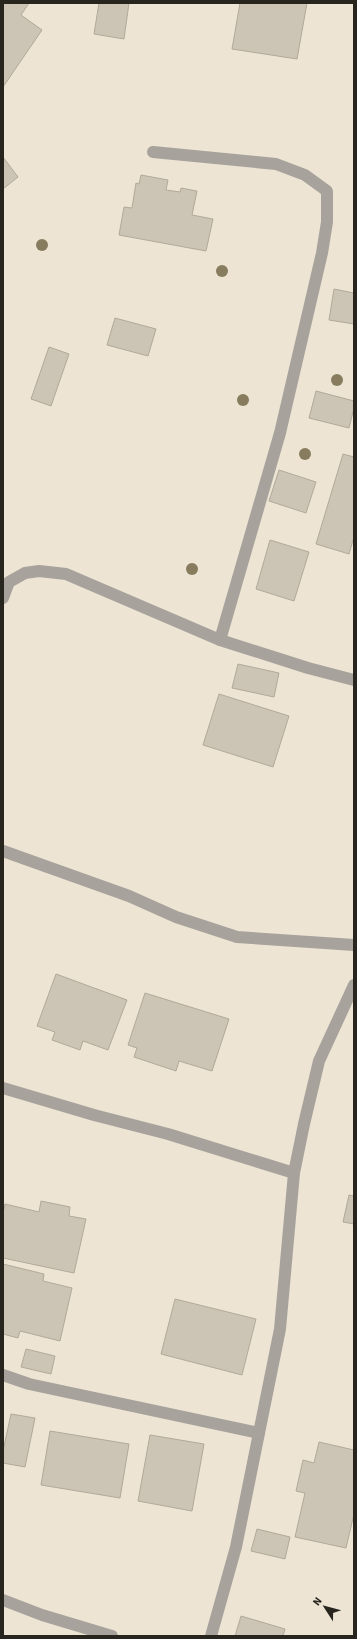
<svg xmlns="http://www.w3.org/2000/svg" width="357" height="1639" font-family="'Source Sans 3',sans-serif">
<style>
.building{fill:#ccc4b4;stroke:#b1a99a}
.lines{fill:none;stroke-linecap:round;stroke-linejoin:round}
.minor{stroke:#a7a39c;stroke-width:12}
.tree{fill:#887c5f}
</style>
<rect width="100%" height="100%" fill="#ede4d4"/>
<!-- building -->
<g class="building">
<polygon points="3,3 29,3 21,15 42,30 3,87"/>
<polygon points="99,3 129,3 124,39 94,34"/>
<polygon points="240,3 307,3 297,59 232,49"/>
<polygon points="3,157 18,177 3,189"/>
<polygon points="141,175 168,180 166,190 180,192 181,188 197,191 192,215 213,219 206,251 119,235 124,207 132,208 136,183 139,184"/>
<polygon points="334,289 354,293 354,324 329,320"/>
<polygon points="115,318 156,329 148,356 107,345"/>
<polygon points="49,347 69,354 51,406 31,399"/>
<polygon points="316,391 354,401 354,408 349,428 309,418"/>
<polygon points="343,454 354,457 354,537 349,554 316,544"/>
<polygon points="279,470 316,482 306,513 269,501"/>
<polygon points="270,540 309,552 294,601 256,589"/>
<polygon points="238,664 279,673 274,697 232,688"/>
<polygon points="219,694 289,716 273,767 203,745"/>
<polygon points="56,974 127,1000 108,1050 83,1041 80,1050 52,1040 55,1032 37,1026"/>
<polygon points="145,993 229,1019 212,1071 179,1061 176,1071 134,1057 137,1048 128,1045"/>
<polygon points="349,1195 354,1196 354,1224 343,1222"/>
<polygon points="41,1201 70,1207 69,1216 86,1219 74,1273 3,1258 3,1213 5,1204 39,1212"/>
<polygon points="3,1264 44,1274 43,1281 72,1288 60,1341 20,1331 18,1338 3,1334"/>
<polygon points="175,1299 256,1319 242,1375 161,1354"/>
<polygon points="26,1349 55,1356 51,1374 21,1367"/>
<polygon points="11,1414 35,1418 25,1467 3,1463 3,1451"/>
<polygon points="50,1431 129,1444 120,1498 41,1485"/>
<polygon points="150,1435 204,1444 192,1511 138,1501"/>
<polygon points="319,1442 354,1450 354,1514 346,1548 295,1537 305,1493 296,1491 303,1460 314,1463"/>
<polygon points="257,1529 290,1537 285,1559 251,1551"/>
<polygon points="241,1616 285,1629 283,1636 235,1636"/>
</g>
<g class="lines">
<!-- minor -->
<g class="minor">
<polyline points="153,152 276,164 305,175 327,191 327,222 322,253 280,433 220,640"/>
<polyline points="3,598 9,582 25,573 39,571 66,574 220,640 308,668 354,680"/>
<polyline points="3,851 129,896 176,917 237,937 354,945"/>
<polyline points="3,1088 94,1115 168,1134 294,1173"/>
<polyline points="3,1375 29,1384 259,1433"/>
<polyline points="3,1600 42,1615 112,1636"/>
<polyline points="211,1636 236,1547 280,1329 294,1173 304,1124 319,1061 354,985"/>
</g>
</g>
<!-- trees -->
<g class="tree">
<circle cx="42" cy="245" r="6"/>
<circle cx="222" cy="271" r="6"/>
<circle cx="337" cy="380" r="6"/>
<circle cx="243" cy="400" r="6"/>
<circle cx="305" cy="454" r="6"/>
<circle cx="192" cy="569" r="6"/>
</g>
<!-- border -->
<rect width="357" height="1639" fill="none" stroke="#28251f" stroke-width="8"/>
<!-- north arrow -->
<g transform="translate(325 1607) rotate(306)" stroke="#ede4d4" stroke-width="3" paint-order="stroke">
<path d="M0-3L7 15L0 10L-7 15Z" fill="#28251f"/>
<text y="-6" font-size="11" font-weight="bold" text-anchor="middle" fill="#28251f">N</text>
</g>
</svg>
